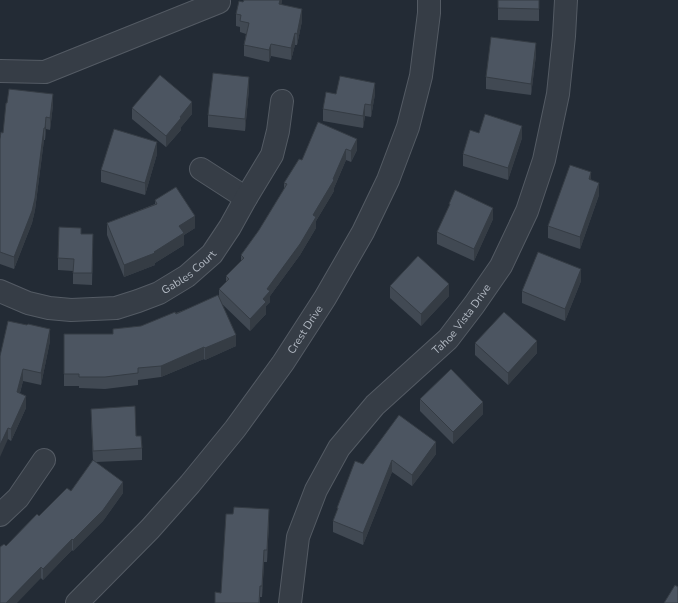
<svg xmlns="http://www.w3.org/2000/svg" width="678" height="603" font-family="'Nunito Sans',sans-serif">
<style>
.lines{fill:none;stroke-linecap:round;stroke-linejoin:round}
.minor-casing{stroke:#545b64;stroke-width:24}
.minor{stroke:#363d46;stroke-width:22}
.wall{fill:#414953}
.shaded-wall{fill:#353c44}
.building{fill:#4c5561;stroke:#353c44}
.labels{text-anchor:middle;stroke-width:3;stroke-linejoin:round;paint-order:stroke}
.street-label{font-size:11px;fill:#b1b8c2;stroke:#1c222b}
</style>
<rect width="100%" height="100%" fill="#232b35"/>
<g class="lines">
<defs>
<g id="minor">
<polyline points="0,71 45,72 219,2"/>
<polyline points="201,169 246,198"/>
<path id="s1" d="M0 291 28 303 49 308 71 310 116 308 138 301 159 293 187 276 212 254 230 227 246 198 272 155 278 131 282 101"/>
<polyline points="0,515 18,498 44,460"/>
<path id="s2" d="M77 603 150 529 190 484 235 429 283 363 325 298 363 232 388 180 408 127 421 76 429 13V0"/>
<path id="s3" d="M290 603 298 537 316 490 339 448 375 405 448 339 474 305 501 266 527 211 544 160 558 94 564 36 566 0"/>
</g>
</defs>
<!-- minor casing -->
<use href="#minor" class="minor-casing"/>
<!-- minor -->
<use href="#minor" class="minor"/>
</g>
<!-- wall -->
<g class="wall">
<polygon points="282,0 281,4 302,21 297,45 295,45 291,60 271,56 269,62 244,56 244,45 246,34 240,32 240,27 236,26 236,14 243,2"/>
<polygon points="498,0 539,0 539,21 498,20"/>
<polygon points="536,55 531,95 486,89 486,77"/>
<polygon points="249,89 245,131 208,127 208,115"/>
<polygon points="336,94 375,94 371,117 365,116 363,128 323,121 323,109"/>
<polygon points="53,105 50,130 46,129 45,140 44,140 35,210 32,223 14,269 0,264 0,139 3,133"/>
<polygon points="132,108 192,114 181,127 181,130 166,147 132,119"/>
<polygon points="318,122 357,150 351,162 346,160 334,188 334,191 316,221 316,228 300,255 270,296 270,302 266,306 266,314 250,331 221,303 236,346 205,360 204,359 161,377 138,380 138,385 105,389 79,388 79,386 64,386 64,334 113,334 113,329 141,326 219,297 219,289 226,282 226,276 241,261 241,255 259,230 284,189 284,183 302,160"/>
<polygon points="479,133 522,138 508,180 463,166 463,154"/>
<polygon points="157,154 145,195 101,182 101,170"/>
<polygon points="591,180 599,195 580,249 548,238 548,226"/>
<polygon points="155,200 195,228 184,235 184,245 155,263 155,265 124,277 107,235 107,223 155,204"/>
<polygon points="449,204 493,219 474,261 437,244 437,232 449,207"/>
<polygon points="81,234 93,246 92,285 73,284 73,271 58,270 58,258"/>
<polygon points="581,281 565,321 522,303 522,291"/>
<polygon points="390,286 449,296 421,326 390,298"/>
<polygon points="50,341 41,385 23,381 20,393 26,408 11,441 8,439 0,356"/>
<polygon points="475,343 537,353 508,385 475,355"/>
<polygon points="420,399 483,414 453,444 420,411"/>
<polygon points="91,409 136,436 142,448 142,460 96,462 123,493 103,521 73,551 72,550 43,580 6,546 39,516 71,491 93,461 91,420"/>
<polygon points="436,454 412,486 392,472 363,545 333,532 333,521 337,511 337,508 363,464"/>
<polygon points="269,521 267,562 264,562 262,597 260,597 260,603 215,603"/>
</g>
<!-- shaded-wall -->
<g class="shaded-wall">
<polygon points="280,0 282,0 282,2 279,16 279,4"/>
<polygon points="302,9 302,21 297,45 297,34"/>
<polygon points="295,33 295,45 291,60 291,48"/>
<polygon points="536,43 536,55 531,95 531,84"/>
<polygon points="271,44 271,56 269,62 269,50"/>
<polygon points="249,77 249,89 245,131 245,119"/>
<polygon points="375,83 375,94 371,117 371,105"/>
<polygon points="53,94 53,105 50,130 50,118"/>
<polygon points="192,102 192,114 181,127 181,130 166,147 166,136 180,117"/>
<polygon points="365,104 365,116 363,128 363,116"/>
<polygon points="46,117 46,129 45,140 45,128"/>
<polygon points="522,126 522,138 508,180 508,168"/>
<polygon points="44,128 44,140 35,210 32,223 14,269 14,257"/>
<polygon points="357,139 357,150 351,162 351,151"/>
<polygon points="157,142 157,154 145,195 145,183"/>
<polygon points="346,149 346,160 334,188 334,191 316,221 316,228 300,255 270,296 270,302 266,306 266,314 250,331 250,319 263,299 267,289 313,215 333,179"/>
<polygon points="591,172 591,184 589,179"/>
<polygon points="599,183 599,195 580,249 580,237"/>
<polygon points="493,208 493,219 474,261 474,249"/>
<polygon points="195,216 195,228 184,235 184,245 155,263 155,265 124,277 124,265 154,252 179,226"/>
<polygon points="581,269 581,281 565,321 565,309"/>
<polygon points="449,284 449,296 421,326 421,314"/>
<polygon points="50,329 50,341 41,385 41,373"/>
<polygon points="236,335 236,346 205,360 205,348"/>
<polygon points="537,341 537,353 508,385 508,373"/>
<polygon points="204,347 204,359 161,377 161,366"/>
<polygon points="23,369 23,381 17,404 17,392"/>
<polygon points="26,396 26,408 11,441 11,429"/>
<polygon points="483,402 483,414 453,444 453,432"/>
<polygon points="8,428 8,439 0,457 0,445"/>
<polygon points="436,442 436,454 412,486 412,475"/>
<polygon points="392,460 392,472 363,545 363,533"/>
<polygon points="123,482 123,493 103,521 73,551 73,540"/>
<polygon points="269,509 269,521 267,562 267,550"/>
<polygon points="72,539 72,550 43,580 43,569"/>
<polygon points="264,550 264,562 262,597 262,586"/>
<polygon points="41,567 41,578 17,603 6,603"/>
</g>
<!-- building -->
<g class="building">
<polygon points="244,0 280,0 279,4 302,9 297,34 295,33 291,48 271,44 269,50 244,45 249,23 240,21 241,15 236,14 239,1 243,2"/>
<polygon points="498,0 539,0 539,9 498,8"/>
<polygon points="491,37 536,43 531,84 486,77"/>
<polygon points="213,73 249,77 245,119 208,115"/>
<polygon points="160,75 192,102 180,117 181,118 166,136 132,108"/>
<polygon points="340,76 375,83 371,105 365,104 363,116 323,109 326,92 336,94"/>
<polygon points="9,89 53,94 50,118 46,117 45,128 44,128 35,198 32,211 14,257 0,252 0,139 1,132 3,133 6,103 7,103"/>
<polygon points="485,114 522,126 508,168 463,154 470,130 479,133"/>
<polygon points="318,122 357,139 351,151 346,149 333,179 334,180 313,215 316,217 300,244 267,289 270,291 263,299 266,302 250,319 219,289 229,279 226,276 244,258 241,255 259,230 287,184 284,183 299,159 302,160"/>
<polygon points="114,129 157,142 145,183 101,170"/>
<polygon points="570,165 591,172 589,179 599,183 580,237 548,226"/>
<polygon points="176,187 195,216 179,226 184,233 154,252 155,253 124,265 107,223 157,204 155,200"/>
<polygon points="455,190 493,208 474,249 437,232 450,204 449,204"/>
<polygon points="59,227 81,228 81,234 93,234 92,273 73,273 74,259 58,258"/>
<polygon points="538,252 581,269 565,309 522,291"/>
<polygon points="418,256 449,284 421,314 390,286"/>
<polygon points="218,295 236,335 205,348 204,347 161,366 138,368 138,373 105,377 79,377 79,374 64,374 64,334 113,334 113,329 141,326 175,312 176,314"/>
<polygon points="504,312 537,341 508,373 475,343"/>
<polygon points="8,321 27,325 28,324 50,329 41,373 23,369 17,392 26,396 11,429 8,428 0,445 0,356"/>
<polygon points="451,369 483,402 453,432 420,399"/>
<polygon points="135,406 136,436 141,436 142,448 93,451 91,409"/>
<polygon points="399,415 436,442 412,475 392,460 363,533 333,521 338,508 337,508 355,461 363,464"/>
<polygon points="93,460 123,482 103,510 73,540 72,539 43,569 41,567 6,603 0,603 0,547 4,544 6,546 37,514 39,516 67,488 71,491"/>
<polygon points="234,507 269,509 267,550 264,550 262,586 260,586 259,603 215,603 215,592 221,593 226,514 233,514"/>
<polygon points="675,585 678,587 678,603 664,603"/>
</g>
<g class="labels">
<!-- street labels -->
<g class="street-label">
<text dy="4" stroke="none"><textPath href="#s1" startOffset="201">Gables Court</textPath></text>
<text dy="4" stroke="none"><textPath href="#s3" startOffset="343">Tahoe Vista Drive</textPath></text>
<text dy="4" stroke="none"><textPath href="#s2" startOffset="357">Crest Drive</textPath></text>
</g>
</g>
</svg>
